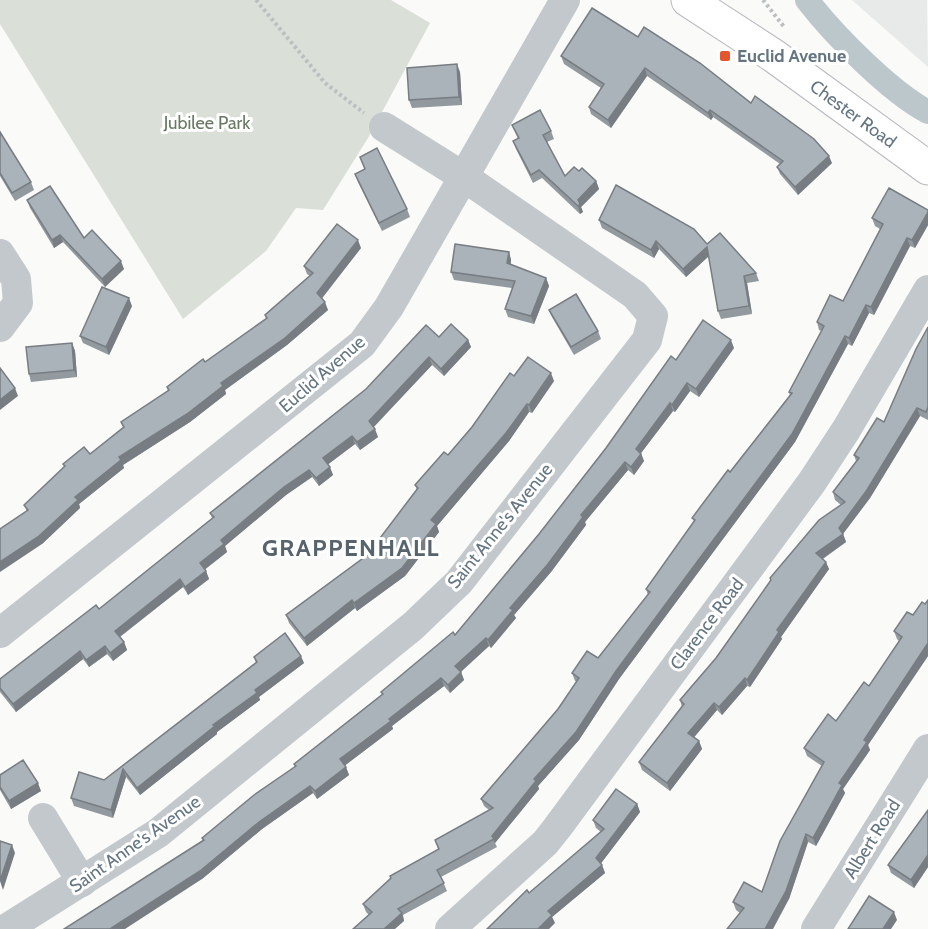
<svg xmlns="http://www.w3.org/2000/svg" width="928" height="929" font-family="Cabin,sans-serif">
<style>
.built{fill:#e8e9e9}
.green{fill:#dadfd7}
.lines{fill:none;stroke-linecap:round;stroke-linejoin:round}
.canal{stroke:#bbc7cb;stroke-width:24}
.major-casing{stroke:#b5babe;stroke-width:35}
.path{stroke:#bbbfc2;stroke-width:4;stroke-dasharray:3 3;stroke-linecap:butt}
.minor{stroke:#c3c8cc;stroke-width:30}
.major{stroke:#fff;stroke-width:33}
.wall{fill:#929a9f}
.shaded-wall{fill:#777d82}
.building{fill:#aab3b9;stroke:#777d82;stroke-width:1.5}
.poi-dot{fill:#e4572e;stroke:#fff;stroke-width:2}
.labels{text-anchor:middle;stroke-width:6;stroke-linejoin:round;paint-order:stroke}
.poi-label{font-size:18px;font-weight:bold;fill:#657683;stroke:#fff;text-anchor:start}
.street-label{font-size:18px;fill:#657683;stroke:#fff}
.park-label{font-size:18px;fill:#687a64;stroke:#fff}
.district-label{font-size:24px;font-weight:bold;letter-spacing:1.5px;fill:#57646e;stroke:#fff}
</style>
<rect width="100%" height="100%" fill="#fafaf8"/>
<!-- built -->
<polygon class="built" points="852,0 927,0 928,67"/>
<!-- green -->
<polygon class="green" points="0,0 391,0 430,23 368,138 323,210 296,208 266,251 183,319 0,24"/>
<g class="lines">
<!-- canal -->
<path class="canal" d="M807 0C834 35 889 91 928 112"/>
<defs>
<polyline id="major" points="688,0 774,56 928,168"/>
</defs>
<!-- major casing -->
<use href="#major" class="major-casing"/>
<!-- path -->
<g class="path">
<polyline points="256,0 325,83 364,113"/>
<polyline points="763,0 785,28"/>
</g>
<!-- minor -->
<g class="minor">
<polyline points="0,254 16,279 18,303 0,327"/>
<polyline points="0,633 362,344 389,307 565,0"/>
<polyline points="43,818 82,882"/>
<polyline points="6,929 158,833 413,626 459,582 647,340 653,316 635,295 464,177 384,127"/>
<polyline points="450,929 545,843 557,828 812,482 846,430 928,290"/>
<polyline points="816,929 928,749"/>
</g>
<!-- major -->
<use href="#major" class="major"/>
</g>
<!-- wall -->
<g class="wall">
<polygon points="638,37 751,103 832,163 798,195 780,174 777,167 780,164 713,117 711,120 647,76 611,128 591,114 589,107 601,88 564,64 561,56"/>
<polygon points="460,72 462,105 412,108 409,100"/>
<polygon points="512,125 551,131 554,139 547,142 565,176 579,171 596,181 599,189 581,207 583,212 580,214 542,178 533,183 516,149 513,141 518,139"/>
<polygon points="0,132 31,182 34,190 15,201 0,176"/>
<polygon points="360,157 407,209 410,217 382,231 358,182 355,174 365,169"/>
<polygon points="27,200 84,238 124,269 105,287 63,242 54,248 30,208"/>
<polygon points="928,210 928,225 915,248 910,246 874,315 869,313 852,346 848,344 795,442 619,679 579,740 538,786 539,789 495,843 497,847 441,877 447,891 403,915 404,921 369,915 366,912 363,904 438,849 435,840 489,810 484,806 481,799 558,709 577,682 575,681 572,673 598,658 648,595 646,589 694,521 692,518 730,472 790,396 789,392 822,331 819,330 817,322 843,301 880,229 875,226 872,218"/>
<polygon points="599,220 707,244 756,273 759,281 747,283 752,314 721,319 718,311 709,256 686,277 659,249 654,258 602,228"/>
<polygon points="361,248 321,298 328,310 287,345 225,390 226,394 190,422 123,465 124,468 79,504 80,508 42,544 24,505 64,467 63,464 90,454 123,427 121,422 168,391 167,387 205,362 266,319 265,315 310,276 307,274 304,266"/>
<polygon points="509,252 511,260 511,265 546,278 549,286 534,324 508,317 505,309 512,288 454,280 451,272"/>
<polygon points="132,306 109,355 83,343 80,336"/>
<polygon points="549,310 598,331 601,339 574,355 552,317"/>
<polygon points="928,327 928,420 920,416 870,498 843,534 846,542 823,559 829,569 781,637 782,639 750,687 747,686 722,715 717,710 694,737 699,741 702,749 670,791 642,770 639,762 682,707 680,700 716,658 771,581 770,578 841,505 835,500 833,492 856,461 854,455 884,422"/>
<polygon points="439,337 468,340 471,347 444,376 432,365 373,427 378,437 360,450 355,444 328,464 333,475 319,486 312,477 286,495 225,546 227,552 205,569 209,579 188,595 183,587 120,637 124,642 127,650 113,661 107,654 89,667 83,659 16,712 0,692 0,679 99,609 212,518 210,513"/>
<polygon points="72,343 75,351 77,377 31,382 29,374"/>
<polygon points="734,348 699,397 690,391 675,412 673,411 641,453 644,461 634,475 628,470 585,522 586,525 551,572 514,615 516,618 491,648 489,646 461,672 464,680 450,693 444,686 392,726 393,729 345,765 349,775 317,799 313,793 262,829 202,879 203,841 202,838 295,766 294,764 382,694 381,692 455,635 539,534 676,360"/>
<polygon points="514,376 554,381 532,413 529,412 509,441 437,526 439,532 405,576 357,611 355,608 307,646 289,623 286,615 382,544 380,538 417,490 415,485 448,455"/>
<polygon points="928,600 928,656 868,745 870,750 843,789 845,793 816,846 808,842 789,899 740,913 736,910 733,902 762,892 822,766 807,756 804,748 836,721 869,686 899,641 897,639 894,631 925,604"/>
<polygon points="254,657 304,663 259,697 260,700 217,732 217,734 140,795 126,777 113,818 74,806 71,798 104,780 256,663"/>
<polygon points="0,775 41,791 11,809 0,790"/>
<polygon points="637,804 640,812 601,863 605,873 552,917 555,923 529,893 601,832 596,828 593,820"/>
<polygon points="928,810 928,867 914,888 891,873 888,865"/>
</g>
<!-- shaded-wall -->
<g class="shaded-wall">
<polygon points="457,64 460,72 462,105 459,97"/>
<polygon points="645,68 647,76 611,128 608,120"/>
<polygon points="710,110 713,117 711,120 708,113"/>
<polygon points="829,156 832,163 798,195 795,187"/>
<polygon points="596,181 599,189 581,207 583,212 580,214 578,206 578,200"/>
<polygon points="928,212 928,225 915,248 912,240"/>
<polygon points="60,235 63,242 54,248 52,240"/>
<polygon points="907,238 910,246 874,315 871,307"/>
<polygon points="358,240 361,248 320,301 317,293"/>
<polygon points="656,241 659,249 654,258 651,250"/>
<polygon points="707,247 710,255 686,277 683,269"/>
<polygon points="509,252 511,260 510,271 507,263"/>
<polygon points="121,261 124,269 105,287 102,279"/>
<polygon points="744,276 747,283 752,314 749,306"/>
<polygon points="546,278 549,286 534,324 531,316"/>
<polygon points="129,298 132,306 109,355 106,347"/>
<polygon points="325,302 328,310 287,345 225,390 226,394 190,422 123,465 124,468 79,504 80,508 42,544 0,572 0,562 119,457 221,383"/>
<polygon points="866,305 869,313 852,346 849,338"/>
<polygon points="845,336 848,344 795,442 619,679 579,740 538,786 539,789 495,843 492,836 616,671"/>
<polygon points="468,340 471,347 444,376 441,369"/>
<polygon points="731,340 734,348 699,397 696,389"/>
<polygon points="72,343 75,351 77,377 74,370"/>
<polygon points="429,357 432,365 372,429 369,421"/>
<polygon points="551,373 554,381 532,413 529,405"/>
<polygon points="687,383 690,391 675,412 672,405"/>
<polygon points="15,388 18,396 0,410 0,400"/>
<polygon points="670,403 673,411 638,457 636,449"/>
<polygon points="527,404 529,412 509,441 437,526 439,532 405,576 357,611 354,603 431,520"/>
<polygon points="917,408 920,416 870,498 842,535 843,534 846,542 819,561 816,553 839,528"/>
<polygon points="375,429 378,437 360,450 357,442"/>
<polygon points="352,436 355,444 326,466 323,458"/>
<polygon points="641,454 644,461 634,475 631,467"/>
<polygon points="625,462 628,470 585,522 586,525 551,572 514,615 516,618 491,648 488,640 510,608 581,515"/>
<polygon points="330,467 333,475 319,486 316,478"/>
<polygon points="309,470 312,477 286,495 225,546 227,552 203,571 200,563 221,540 284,487"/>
<polygon points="826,562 829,569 781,637 782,639 750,687 747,680 777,630"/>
<polygon points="206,571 209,579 188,595 185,587"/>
<polygon points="180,579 183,587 118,638 115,631"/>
<polygon points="352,600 355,608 307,646 304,638"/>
<polygon points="486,638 489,646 458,674 455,666"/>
<polygon points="124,642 127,650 113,661 110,653"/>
<polygon points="928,643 928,656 868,745 870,750 843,789 845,793 816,846 813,838 839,783 864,740"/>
<polygon points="105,646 107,654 89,667 86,660"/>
<polygon points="80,651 83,659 16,712 13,704"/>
<polygon points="301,656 304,663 259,697 260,700 217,732 217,734 140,795 137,788 255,690"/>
<polygon points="461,672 464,680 450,693 448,685"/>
<polygon points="441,678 444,686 392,726 393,729 343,767 340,759 389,719"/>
<polygon points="745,678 747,686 722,715 719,707"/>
<polygon points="714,703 717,710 691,741 688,733"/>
<polygon points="699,741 702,749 670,791 667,783"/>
<polygon points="346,767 349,775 317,799 315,791"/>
<polygon points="123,769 126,777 113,818 111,810"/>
<polygon points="38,783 41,791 11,809 9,801"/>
<polygon points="310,786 313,793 262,829 202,879 125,929 110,929"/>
<polygon points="637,804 640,812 599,866 596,858"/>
<polygon points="806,834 808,842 789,899 773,929 765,929"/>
<polygon points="12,845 15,853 3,890 0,881"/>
<polygon points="928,855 928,867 914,888 911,880"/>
<polygon points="602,865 605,873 552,917 555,923 549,929 538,929 548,911"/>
<polygon points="894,912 897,920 891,929 883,929"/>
<polygon points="402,913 404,921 395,929 384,929"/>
</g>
<!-- building -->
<g class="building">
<polygon points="592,8 638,37 644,27 700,63 751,103 755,96 814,139 829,156 795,187 777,167 783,161 710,110 708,113 645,68 608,120 589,107 604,84 561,56"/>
<polygon points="457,64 459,97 409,100 407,68"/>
<polygon points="540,110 551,131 543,135 565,176 574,167 579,171 582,168 596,181 578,200 580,204 578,206 539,170 531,175 513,141 519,138 512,125"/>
<polygon points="0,132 31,182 12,193 0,173"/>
<polygon points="377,148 407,209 379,223 355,174 365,169 360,157"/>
<polygon points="616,185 694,229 707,244 720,233 756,273 744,276 749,306 718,311 707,247 683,269 656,241 651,250 599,220"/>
<polygon points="50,186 84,238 92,230 121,261 102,279 60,235 52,240 27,200"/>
<polygon points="889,188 928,210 928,212 912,240 907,238 871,307 866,305 849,338 845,336 792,434 616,671 576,732 534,779 536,781 492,836 494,839 437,870 444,883 398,909 402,913 384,929 353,929 372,912 363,904 391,878 390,876 439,849 435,840 493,808 481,799 558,709 579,678 572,673 587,651 598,658 650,592 646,589 695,520 692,518 728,470 730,472 792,393 789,392 824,326 817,322 830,295 843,301 883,224 872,218"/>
<polygon points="337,224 358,240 317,293 325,302 285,338 221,383 223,386 187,414 119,457 121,460 75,497 78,500 39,536 0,562 0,529 28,510 24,505 65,466 63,464 84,447 90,454 124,427 121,422 169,390 167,387 203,359 205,362 267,318 265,315 313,273 304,266"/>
<polygon points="455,244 509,252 507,263 546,278 531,316 505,309 515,281 451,272"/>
<polygon points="102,287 129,298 106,347 80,336"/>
<polygon points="576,294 598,331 571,347 549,310"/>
<polygon points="703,320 731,340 696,389 687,383 672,405 670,403 636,449 641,454 631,467 625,462 581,515 583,517 548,564 510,608 513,610 488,640 486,638 455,666 461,672 448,685 441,678 389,719 391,721 340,759 346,767 315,791 310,786 259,822 200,871 110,929 64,929 204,840 202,838 254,795 296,766 294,764 383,694 381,692 453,632 455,635 539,534 606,448 671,356 676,360"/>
<polygon points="451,324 468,340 441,369 429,357 369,421 375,429 357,442 352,436 323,458 330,467 316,478 309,470 284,487 221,540 224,544 200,563 206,571 185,587 180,579 115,631 124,642 110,653 105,646 86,660 80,651 13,704 0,688 0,679 96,605 99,609 214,517 210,513 366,389 426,325 439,337"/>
<polygon points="928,327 928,407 926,412 917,408 867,490 839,528 843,534 816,553 826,562 777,630 779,632 747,680 745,678 719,707 714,703 688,733 699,741 667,783 639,762 684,704 680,700 716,658 771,580 770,578 819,520 845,502 833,492 859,458 854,455 877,418 884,422 916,349"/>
<polygon points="72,343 74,370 29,374 26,347"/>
<polygon points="528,357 551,373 529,405 527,404 506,433 431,520 436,524 402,568 354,603 352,600 304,638 286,615 385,542 380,538 418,488 415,485 444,452 448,455 472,427 510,373 514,376"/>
<polygon points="0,368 15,388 0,400"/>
<polygon points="928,600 928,643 864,740 867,742 839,783 842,785 813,838 806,834 786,891 765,929 727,929 744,908 733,902 744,882 762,892 780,841 824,762 804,748 828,714 836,721 864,682 869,686 902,637 894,631 907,612 913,615 922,602 925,604"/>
<polygon points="285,633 301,656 255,690 257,693 213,725 215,726 137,788 123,769 111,810 71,798 79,772 104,780 257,662 254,657"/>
<polygon points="23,760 38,783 9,801 0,787 0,775"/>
<polygon points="616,789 637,804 596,858 602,865 548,911 552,915 538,929 487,929 527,890 529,893 604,829 593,820"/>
<polygon points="928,810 928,855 911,880 888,865"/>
<polygon points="0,841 12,845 0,881"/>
<polygon points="869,896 894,912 883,929 848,929"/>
</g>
<!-- markers -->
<rect class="poi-dot" x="719" y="50" width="12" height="12" rx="3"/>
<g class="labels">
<!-- poi labels -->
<g class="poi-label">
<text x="737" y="62">Euclid Avenue</text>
</g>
<!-- street labels -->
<g class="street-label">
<text transform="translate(853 114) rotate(36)" y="6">Chester Road</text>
<text transform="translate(322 374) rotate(-41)" y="6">Euclid Avenue</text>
<text transform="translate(500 526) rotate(-51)" y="6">Saint Anne's Avenue</text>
<text transform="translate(707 624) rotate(-53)" y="6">Clarence Road</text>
<text transform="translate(872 839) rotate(-58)" y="6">Albert Road</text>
<text transform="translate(135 844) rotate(-35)" y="6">Saint Anne's Avenue</text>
</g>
<!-- park labels -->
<g class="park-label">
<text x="207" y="129">Jubilee Park</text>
</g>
<!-- district labels -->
<g class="district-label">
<text x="351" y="556">GRAPPENHALL</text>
</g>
</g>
</svg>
